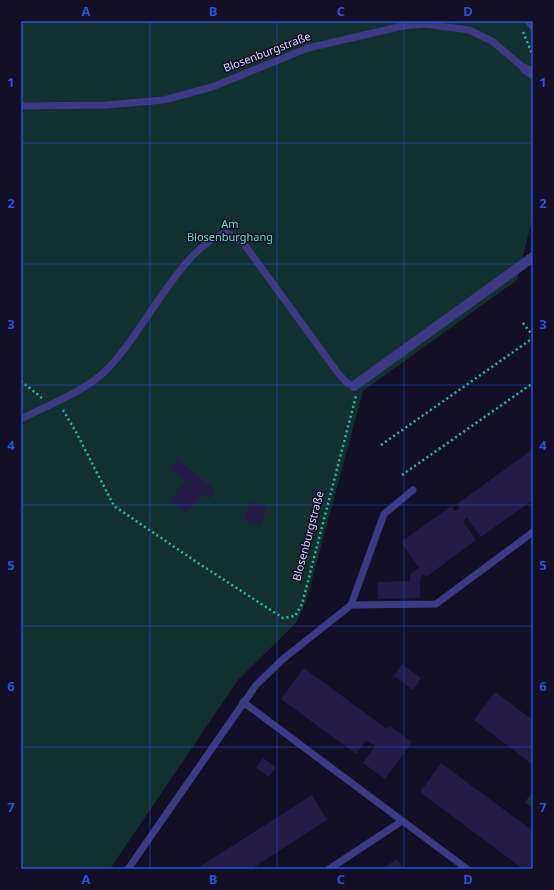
<svg xmlns="http://www.w3.org/2000/svg" width="554" height="890" font-family="'Noto Sans',sans-serif">
<style>
.green{fill:#12302f}
.building{fill:#241b47}
.lines{fill:none;stroke-linecap:round;stroke-linejoin:round}
.path{stroke:#2fb8b0;stroke-width:2.5;stroke-dasharray:2 3;stroke-linecap:butt}
.lane{stroke:#3d3a85;stroke-width:7}
.street{stroke:#3d3a85;stroke-width:10}
.grid{fill:none;stroke:#2655da;stroke-width:1;stroke-opacity:0.55}
.labels{text-anchor:middle;stroke-width:3;stroke-linejoin:round;paint-order:stroke}
.street-label{font-size:11px;fill:#d9d4ff;stroke:#130f26}
.park-label{font-size:11px;fill:#5fe0c0;stroke:#130f26}
.neatline{fill:none;stroke:#2655da;stroke-width:1.5}
.grid-label{font-size:13px;text-anchor:middle;font-weight:bold;fill:#2655da}
</style>
<rect width="100%" height="100%" fill="#130f26"/>
<!-- green -->
<g class="green">
<polygon points="21,21 533,21 533,216 517,280 363,391 306,602 296,623 238,680 110,869 21,869"/>
<polygon points="533,792 533,808 525,802"/>
</g>
<!-- building -->
<g class="building">
<polygon points="533,449 533,500 481,537 467,518 463,521 476,540 426,577 424,574 420,578 420,598 378,599 377,582 410,581 410,574 419,568 401,542 451,506 455,511 460,508 457,504"/>
<polygon points="178,460 216,491 209,499 202,494 186,514 170,500 185,481 170,469"/>
<polygon points="251,502 267,508 261,526 244,520"/>
<polygon points="402,664 421,678 413,690 394,676"/>
<polygon points="304,668 387,729 390,726 412,742 385,779 363,763 375,746 366,740 356,754 281,699"/>
<polygon points="495,692 533,720 533,765 474,720"/>
<polygon points="263,758 276,767 269,777 256,768"/>
<polygon points="441,763 533,831 533,869 523,869 420,792"/>
<polygon points="312,795 327,820 251,869 196,869"/>
<polygon points="397,859 404,869 382,869"/>
</g>
<g class="lines">
<!-- path -->
<g class="path">
<polyline points="523,32 533,56"/>
<polyline points="523,323 533,336"/>
<polyline points="21,381 42,398"/>
<polyline points="63,410 76,432 114,506 198,563 283,618 295,616 302,604 356,396"/>
<polyline points="381,445 533,338"/>
<polyline points="402,475 533,383"/>
</g>
<!-- lane -->
<g class="lane">
<polyline points="21,106 106,105 164,100 212,87 308,48 403,26 424,24 469,30 492,41 525,69"/>
<path d="M21 419C46 406 80 393 101 375 140 342 180 246 226 233L235 237 244 244 338 373 347 383 354 386"/>
<polyline points="351,605 436,604 533,532"/>
<polyline points="243,702 467,869"/>
<polyline points="128,869 256,685 283,659 351,605 384,514 413,490"/>
<polyline points="329,869 402,821"/>
</g>
<!-- street -->
<g class="street">
<polyline points="530,21 533,25"/>
<polyline points="525,69 533,74"/>
<polyline points="354,386 533,257"/>
</g>
</g>
<!-- grid -->
<path class="grid" d="M150 21V869M277 21V869M404 21V869M21 143H533M21 264H533M21 385H533M21 505H533M21 626H533M21 747H533"/>
<g class="labels">
<!-- street labels -->
<g class="street-label">
<text transform="translate(267 52) rotate(-21)" y="4">Blosenburgstraße</text>
<text transform="translate(308 536) rotate(-75)" y="4">Blosenburgstraße</text>
</g>
<!-- park labels -->
<g class="park-label">
<text x="230" y="228">Am<tspan x="230" dy="13">Blosenburghang</tspan></text>
</g>
</g>
<!-- border -->
<rect width="554" height="890" fill="none" stroke="#130f26" stroke-width="44"/>
<rect x="22" y="22" width="510" height="846" class="neatline"/>
<g class="grid-label">
<text x="86" y="16">A</text>
<text x="213" y="16">B</text>
<text x="341" y="16">C</text>
<text x="468" y="16">D</text>
<text x="11" y="87">1</text>
<text x="543" y="87">1</text>
<text x="11" y="208">2</text>
<text x="543" y="208">2</text>
<text x="11" y="329">3</text>
<text x="543" y="329">3</text>
<text x="11" y="450">4</text>
<text x="543" y="450">4</text>
<text x="11" y="570">5</text>
<text x="543" y="570">5</text>
<text x="11" y="691">6</text>
<text x="543" y="691">6</text>
<text x="11" y="812">7</text>
<text x="543" y="812">7</text>
<text x="86" y="884">A</text>
<text x="213" y="884">B</text>
<text x="341" y="884">C</text>
<text x="468" y="884">D</text>
</g>
</svg>
